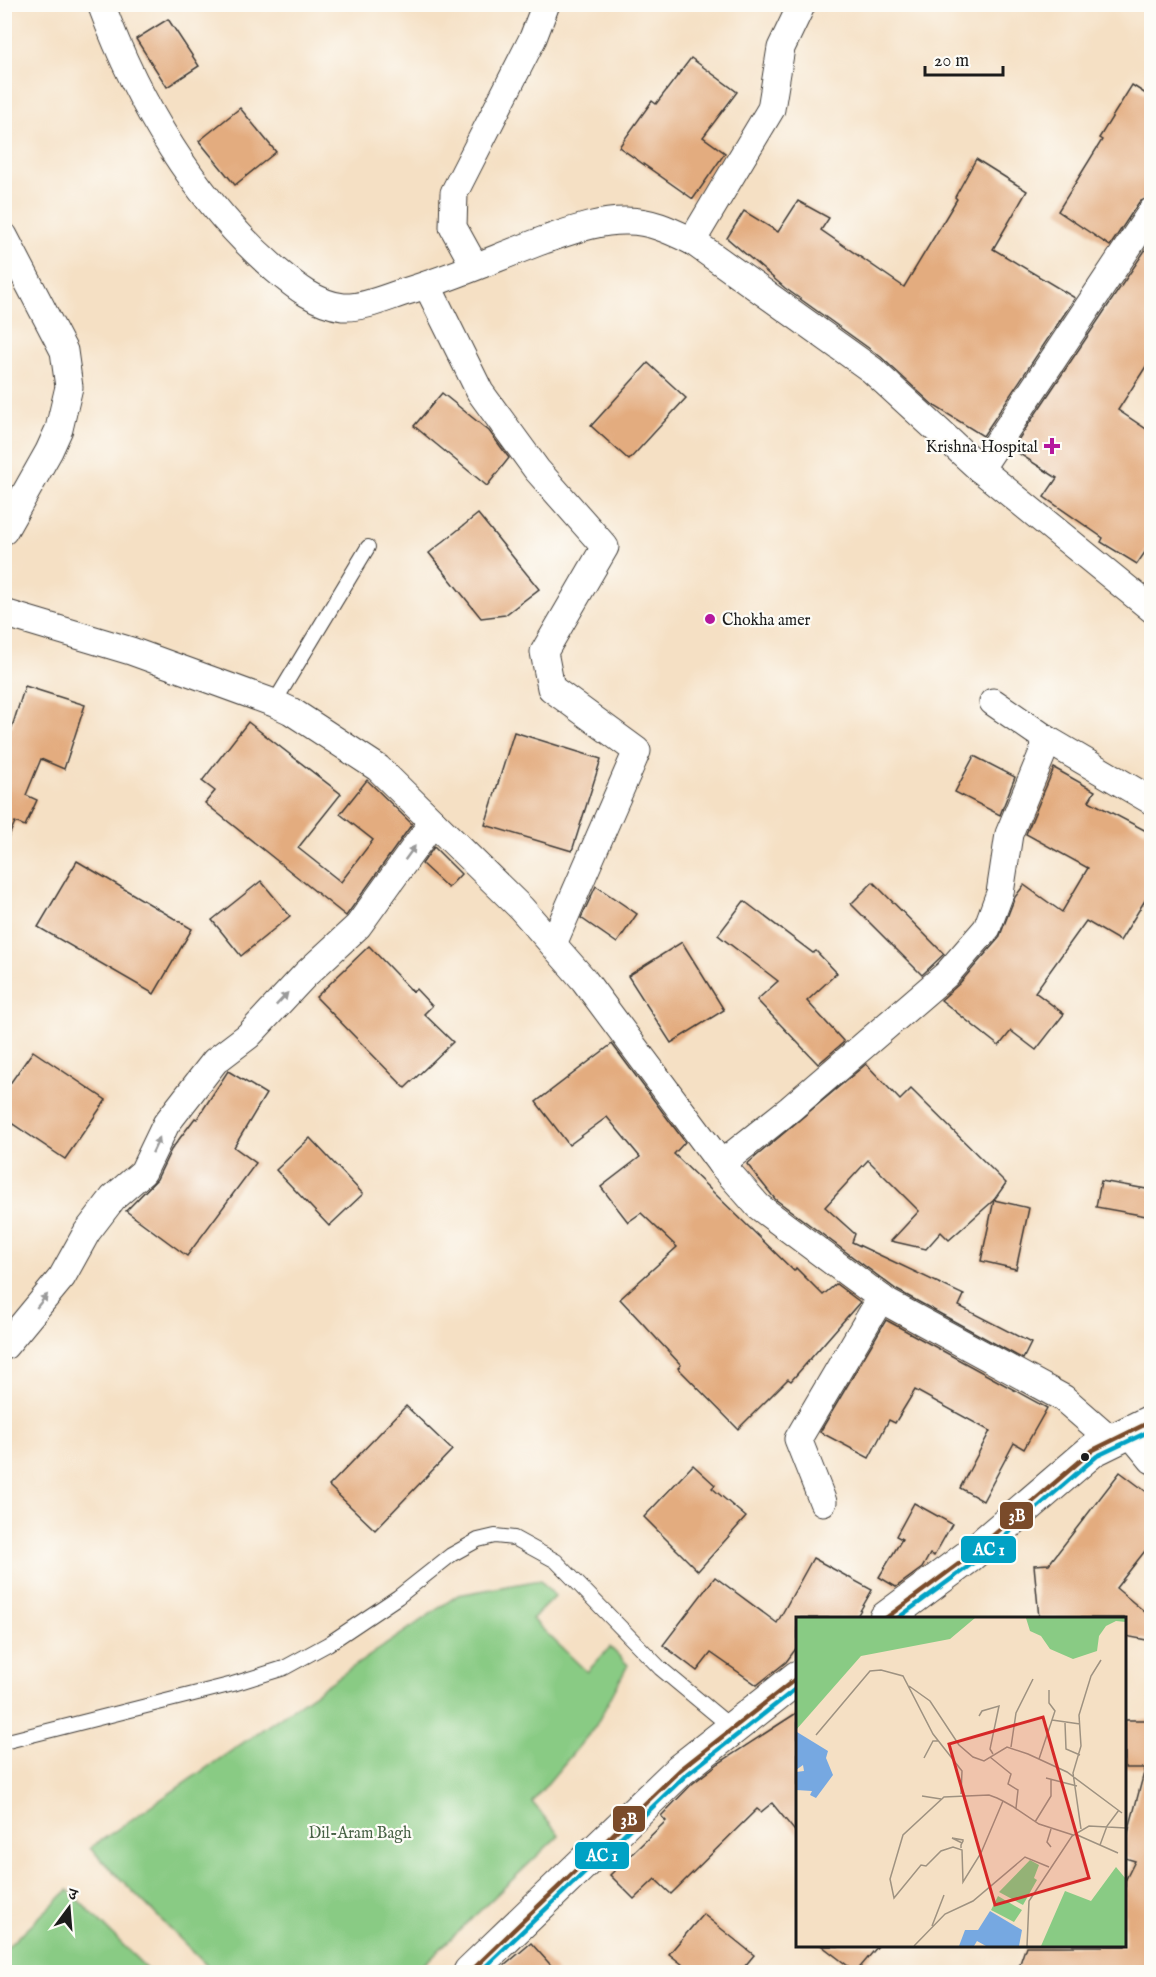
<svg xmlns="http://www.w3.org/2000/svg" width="1156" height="1977" font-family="'IM FELL English','Noto Serif Devanagari',serif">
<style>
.green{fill:#89cb84;stroke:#527450;stroke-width:1.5}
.building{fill:#e3ac7f}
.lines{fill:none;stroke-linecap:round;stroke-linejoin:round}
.lane-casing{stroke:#3d3935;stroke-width:16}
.street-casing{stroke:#3d3935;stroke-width:29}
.secondary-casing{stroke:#3d3935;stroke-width:35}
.path{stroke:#3d3935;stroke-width:4;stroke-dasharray:1.5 4.5;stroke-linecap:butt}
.lane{stroke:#fff;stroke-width:14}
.street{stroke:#fff;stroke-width:27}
.secondary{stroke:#fff;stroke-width:33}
.bus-1-casing{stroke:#fdfcf7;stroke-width:9}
.bus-2-casing{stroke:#fdfcf7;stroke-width:9}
.bus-1{stroke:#7a4b2a;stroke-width:4.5}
.bus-2{stroke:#01a2c5;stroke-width:4.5}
.oneway{fill:#999}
.poi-dot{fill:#b5179e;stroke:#fdfcf7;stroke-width:2}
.bus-dot{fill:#1c1c1c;stroke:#fdfcf7;stroke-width:2}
.labels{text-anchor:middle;stroke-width:4.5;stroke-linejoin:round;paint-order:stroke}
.poi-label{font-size:16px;fill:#1c1c1c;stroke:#fdfcf7;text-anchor:end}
.park-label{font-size:16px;fill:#486246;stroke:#fdfcf7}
.inset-road{fill:none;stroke:#9e9281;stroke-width:1.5}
.view{fill:#d62828;fill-opacity:0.15;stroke:#d62828;stroke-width:3}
.inset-edge{fill:none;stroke:#1c1c1c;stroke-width:3}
.line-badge{stroke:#fdfcf7;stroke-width:2}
.badge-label{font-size:16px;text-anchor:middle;font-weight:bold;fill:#fff}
</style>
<rect width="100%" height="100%" fill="#fdfcf7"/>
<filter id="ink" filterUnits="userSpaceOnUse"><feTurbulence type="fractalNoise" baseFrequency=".0167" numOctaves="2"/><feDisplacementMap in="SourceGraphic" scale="12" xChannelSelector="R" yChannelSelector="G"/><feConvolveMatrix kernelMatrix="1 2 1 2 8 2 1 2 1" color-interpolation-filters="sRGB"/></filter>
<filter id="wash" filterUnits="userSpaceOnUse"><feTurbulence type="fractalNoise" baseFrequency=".008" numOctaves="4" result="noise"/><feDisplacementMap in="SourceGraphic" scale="24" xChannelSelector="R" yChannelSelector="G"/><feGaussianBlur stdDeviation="1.35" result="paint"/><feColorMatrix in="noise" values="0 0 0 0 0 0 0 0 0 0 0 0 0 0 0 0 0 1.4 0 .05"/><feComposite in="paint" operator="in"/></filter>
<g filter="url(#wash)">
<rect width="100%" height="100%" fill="#f5e0c4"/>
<!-- green -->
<g class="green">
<polygon points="540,1580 555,1596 532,1619 587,1672 610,1647 628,1665 595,1727 532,1802 559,1835 416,1972 213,1972 90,1848 458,1595"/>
<polygon points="68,1890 150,1972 5,1972 5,1949"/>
</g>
<g id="blocks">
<!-- building -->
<g class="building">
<polygon points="168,19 199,66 167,87 136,39"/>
<polygon points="691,58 737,92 703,137 725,153 693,199 619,147 652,101 656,104"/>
<polygon points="1132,85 1152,98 1152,196 1139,202 1110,246 1058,211 1102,140 1099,138"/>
<polygon points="240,108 276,152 235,185 199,141"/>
<polygon points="976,159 1027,191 993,249 1075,298 983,436 933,405 881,357 785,288 727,238 744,211 778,232 798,201 829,218 821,230 904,287 957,199 955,197"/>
<polygon points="1152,240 1152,357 1118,410 1152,433 1152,542 1137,564 1101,542 1103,538 1044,497 1057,478 1012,449"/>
<polygon points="648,363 686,398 629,460 591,426"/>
<polygon points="442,393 489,431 509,458 487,486 414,426"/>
<polygon points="478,514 539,589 505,615 481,618 429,553"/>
<polygon points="25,686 85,705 64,769 41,759 26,795 37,800 25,826 15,822 5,845 4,723 12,727"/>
<polygon points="248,722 341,794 298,848 341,882 373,840 340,814 367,780 412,824 346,916 205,803 215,791 202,781"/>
<polygon points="514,732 601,759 572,851 485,825"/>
<polygon points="974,756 1015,777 1000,815 955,792"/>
<polygon points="1054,768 1095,791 1089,801 1152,834 1152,889 1120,941 1086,921 1035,992 1064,1014 1036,1050 1011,1031 999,1046 941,1000 959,984 999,938 1015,897 1024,885 1062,912 1088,868 1026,834"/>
<polygon points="434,847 461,874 448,888 422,864"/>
<polygon points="77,861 192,929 154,994 38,927"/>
<polygon points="261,881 290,916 241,956 212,920"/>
<polygon points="873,882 944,954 922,975 851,904"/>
<polygon points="596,886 637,914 617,943 581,918"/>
<polygon points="744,901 813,953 816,951 837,973 807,1001 844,1042 818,1064 757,1000 778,981 718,935"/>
<polygon points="682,942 724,1010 671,1043 628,976"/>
<polygon points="369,946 413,992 416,989 432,1006 424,1014 453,1042 405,1088 316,997"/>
<polygon points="612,1044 685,1142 674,1154 794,1271 796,1268 823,1295 836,1284 860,1302 791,1381 788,1379 738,1429 678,1368 681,1365 620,1299 677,1247 641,1213 628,1222 601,1187 640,1157 607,1117 569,1145 536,1102"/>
<polygon points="33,1051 106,1100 65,1159 4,1118 4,1092"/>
<polygon points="866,1064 900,1100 911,1089 1006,1183 994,1200 949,1240 941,1232 926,1249 891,1241 919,1211 868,1160 825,1207 855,1234 852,1242 964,1295 959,1306 1031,1343 1023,1359 897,1290 775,1199 747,1164"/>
<polygon points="228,1071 266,1094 234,1147 256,1163 187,1256 126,1211 157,1179 171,1150 195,1118 197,1119"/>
<polygon points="310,1138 363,1194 329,1226 276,1170"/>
<polygon points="1101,1181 1152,1190 1152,1217 1096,1207"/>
<polygon points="994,1200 1029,1208 1016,1269 981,1261"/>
<polygon points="886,1320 1047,1408 1024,1449 1014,1443 983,1501 960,1488 990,1431 915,1390 895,1423 889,1420 869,1458 820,1432"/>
<polygon points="406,1406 452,1450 375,1530 329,1486"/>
<polygon points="693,1465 715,1485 712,1488 746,1517 698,1571 644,1517"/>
<polygon points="1120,1472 1152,1496 1152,1542 1116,1588 1145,1612 1152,1614 1152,1641 1125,1636 1125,1618 1039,1618 1034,1565 1049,1564"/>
<polygon points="914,1503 952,1524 934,1556 930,1554 922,1568 896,1587 879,1577 902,1539 896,1536"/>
<polygon points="813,1558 872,1590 856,1618 798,1618 798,1646 786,1662 757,1685 711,1653 697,1671 663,1645 715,1577 777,1623"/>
<polygon points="798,1712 798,1835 772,1803 761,1812 757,1809 671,1894 655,1879 634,1899 610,1875 666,1821 661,1816 692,1784 719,1763"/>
<rect x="1125" y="1720" width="27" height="48"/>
<polygon points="1145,1769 1152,1770 1152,1972 1017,1972 1026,1946 1125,1946 1125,1881 1135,1861 1125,1858 1125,1844"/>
<polygon points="703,1914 754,1955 740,1972 692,1972 669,1954"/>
<polygon points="531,1943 557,1972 497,1972"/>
<polygon points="822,1946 878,1946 856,1972"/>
</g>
</g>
</g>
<g filter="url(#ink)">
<use href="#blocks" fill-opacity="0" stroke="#3d3935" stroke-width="1.5"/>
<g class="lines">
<defs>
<g id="lane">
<polyline points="274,703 368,547"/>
<polyline points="4,1742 233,1684 284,1668 328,1644 398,1597 451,1555 478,1540 495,1536 514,1538 556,1561 660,1668 731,1727"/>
</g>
<g id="street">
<path d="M101 4C138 104 195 200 276 270 295 286 317 304 343 307 363 308 385 298 404 292 452 278 498 257 544 240 571 231 599 220 628 221 651 221 671 231 692 241L872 370 980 469 1152 609"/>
<polyline points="4,236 64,351 69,387 59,429 49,451 4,531"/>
<polyline points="692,241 771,109 781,48 802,4"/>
<polyline points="474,265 453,227 454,193 533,38 546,4"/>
<polyline points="427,285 480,392 537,470 605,547 544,652 551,688 637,751 553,944"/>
<polyline points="980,469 1152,211"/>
<polyline points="4,613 131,651 274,703 291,711 378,768 521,908 584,980 721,1164 758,1206 888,1303 1063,1398 1110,1439"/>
<polyline points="993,702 1048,740 1152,801"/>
<polyline points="721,1164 790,1109 947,974 987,928 1000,893 1009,834 1048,740"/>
<polyline points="5,1346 62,1277 87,1232 113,1198 143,1172 166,1124 215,1061 248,1036 306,974 358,926 433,822"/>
<polyline points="1128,1431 1152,1460"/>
<polyline points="823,1502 798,1439 881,1298"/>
</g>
<g id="secondary">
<polyline points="886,1618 968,1557 1093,1450 1152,1421"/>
<polyline points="470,1972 680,1770 798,1677"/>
</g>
</defs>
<!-- lane casing -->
<use href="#lane" class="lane-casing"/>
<!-- street casing -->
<use href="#street" class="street-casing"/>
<!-- secondary casing -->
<use href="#secondary" class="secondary-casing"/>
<!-- path -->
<polyline class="path" points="4,1962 14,1972"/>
<!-- lane -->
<use href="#lane" class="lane"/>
<!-- street -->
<use href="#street" class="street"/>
<!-- secondary -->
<use href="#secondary" class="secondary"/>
<defs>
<g id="bus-1">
<polyline points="886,1618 968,1557 1093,1450 1152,1421"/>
<polyline points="470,1972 680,1770 798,1677"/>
</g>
<g id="bus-2">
<polyline points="898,1618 973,1563 1097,1456 1152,1430"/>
<polyline points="480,1972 685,1776 798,1687"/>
</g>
</defs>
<!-- bus-1 casing -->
<use href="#bus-1" class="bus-1-casing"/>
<!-- bus-2 casing -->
<use href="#bus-2" class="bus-2-casing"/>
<!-- bus-1 -->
<use href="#bus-1" class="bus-1"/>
<!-- bus-2 -->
<use href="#bus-2" class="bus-2"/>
</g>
<!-- one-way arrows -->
<defs><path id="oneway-solid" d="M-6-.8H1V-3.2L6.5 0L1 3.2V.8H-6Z" transform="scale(1.5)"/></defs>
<g class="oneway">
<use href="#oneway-solid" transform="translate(410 853) rotate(-54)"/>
<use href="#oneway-solid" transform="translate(282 999) rotate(-47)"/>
<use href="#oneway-solid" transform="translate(156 1145) rotate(-65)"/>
<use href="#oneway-solid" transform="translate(42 1301) rotate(-51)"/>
</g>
</g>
<!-- markers -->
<g class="poi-dot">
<path d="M1049 437h6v6h6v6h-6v6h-6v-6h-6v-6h6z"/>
<circle cx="710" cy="619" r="6"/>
</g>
<circle class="bus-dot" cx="1085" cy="1457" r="5"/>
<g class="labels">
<!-- poi labels -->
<g class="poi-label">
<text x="1038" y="452">Krishna Hospital</text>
<text x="722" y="625" text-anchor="start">Chokha amer</text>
</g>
<!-- park labels -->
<g class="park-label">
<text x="360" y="1838">Dil-Aram Bagh</text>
</g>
</g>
<!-- overview -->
<g transform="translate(796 1617)">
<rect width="330" height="330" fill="#f5e0c4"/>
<path d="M0 1H179L154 22 65 39 0 113ZM230 1H330V5L320 4 310 9 303 19 301 34 277 42 254 32 245 19 234 14ZM234 243 243 248 238 261 241 263 227 288 203 275ZM320 250 330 262V329H245L269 274 295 284ZM202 279 226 293 218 305 195 293Z" fill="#89cb84"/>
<path d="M1 115 32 134 30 141 37 158 20 181 14 178 16 174 0 173V155L8 154 7 148 0 153ZM194 294 226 313 223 329H190L181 324 178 329H163L169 313H182Z" fill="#76a8e1"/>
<path class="inset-road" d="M113 69 134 84 163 128 177 140 188 144 211 130 232 137 271 155 326 196M183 99 186 94 203 89 194 132 197 137M256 103 284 107M269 106 270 132 284 138M20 118 74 54 85 53 107 59 137 117 166 154 165 177M215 130 220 96 237 62M194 140 215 157 212 167 222 173 220 191M128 141 137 124H142M243 142 259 94 253 86V73M250 161 281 169M126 179 145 182M207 184 185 236 167 265 166 233 157 230 145 234 130 249 125 248 98 281 94 262 107 218 148 180 193 178 201 181 207 184 216 189 243 207 277 218M239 205 255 179V163M255 212 251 225 255 230M285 212 277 156 285 129 283 98 295 59 305 43M279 217 322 236M304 228 311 209 323 193M165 231V228L167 224V223L156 221 166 226M136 309 148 278M118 329 149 297 177 284 229 240 253 250M231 329 233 284 276 219 293 209 330 211"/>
<path class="view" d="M247 100 293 261 199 288 153 127Z"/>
<rect width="330" height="330" class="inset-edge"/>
</g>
<g class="line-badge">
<rect x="999" y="1501" width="35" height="29" rx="6" fill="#7a4b2a"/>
<rect x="960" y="1535" width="57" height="29" rx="6" fill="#01a2c5"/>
<rect x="612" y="1805" width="34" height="28" rx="6" fill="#7a4b2a"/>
<rect x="574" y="1841" width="56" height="29" rx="6" fill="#01a2c5"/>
</g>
<g class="badge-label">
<text x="1017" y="1521">3B</text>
<text x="989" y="1555">AC 1</text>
<text x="629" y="1825">3B</text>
<text x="602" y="1861">AC 1</text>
</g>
<!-- margin -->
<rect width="1156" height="1977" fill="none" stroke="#fdfcf7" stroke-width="24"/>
<!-- north arrow -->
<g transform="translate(69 1908) rotate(16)" stroke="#fdfcf7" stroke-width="4.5" paint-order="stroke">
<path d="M0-4.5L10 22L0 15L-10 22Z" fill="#1c1c1c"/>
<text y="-9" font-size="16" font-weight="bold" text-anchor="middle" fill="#1c1c1c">उ</text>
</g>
<!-- scale -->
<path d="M925 66v9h78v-9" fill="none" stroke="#1c1c1c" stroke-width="3"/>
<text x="934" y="66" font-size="18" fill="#1c1c1c" stroke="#fdfcf7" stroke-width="4.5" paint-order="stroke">20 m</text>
</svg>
